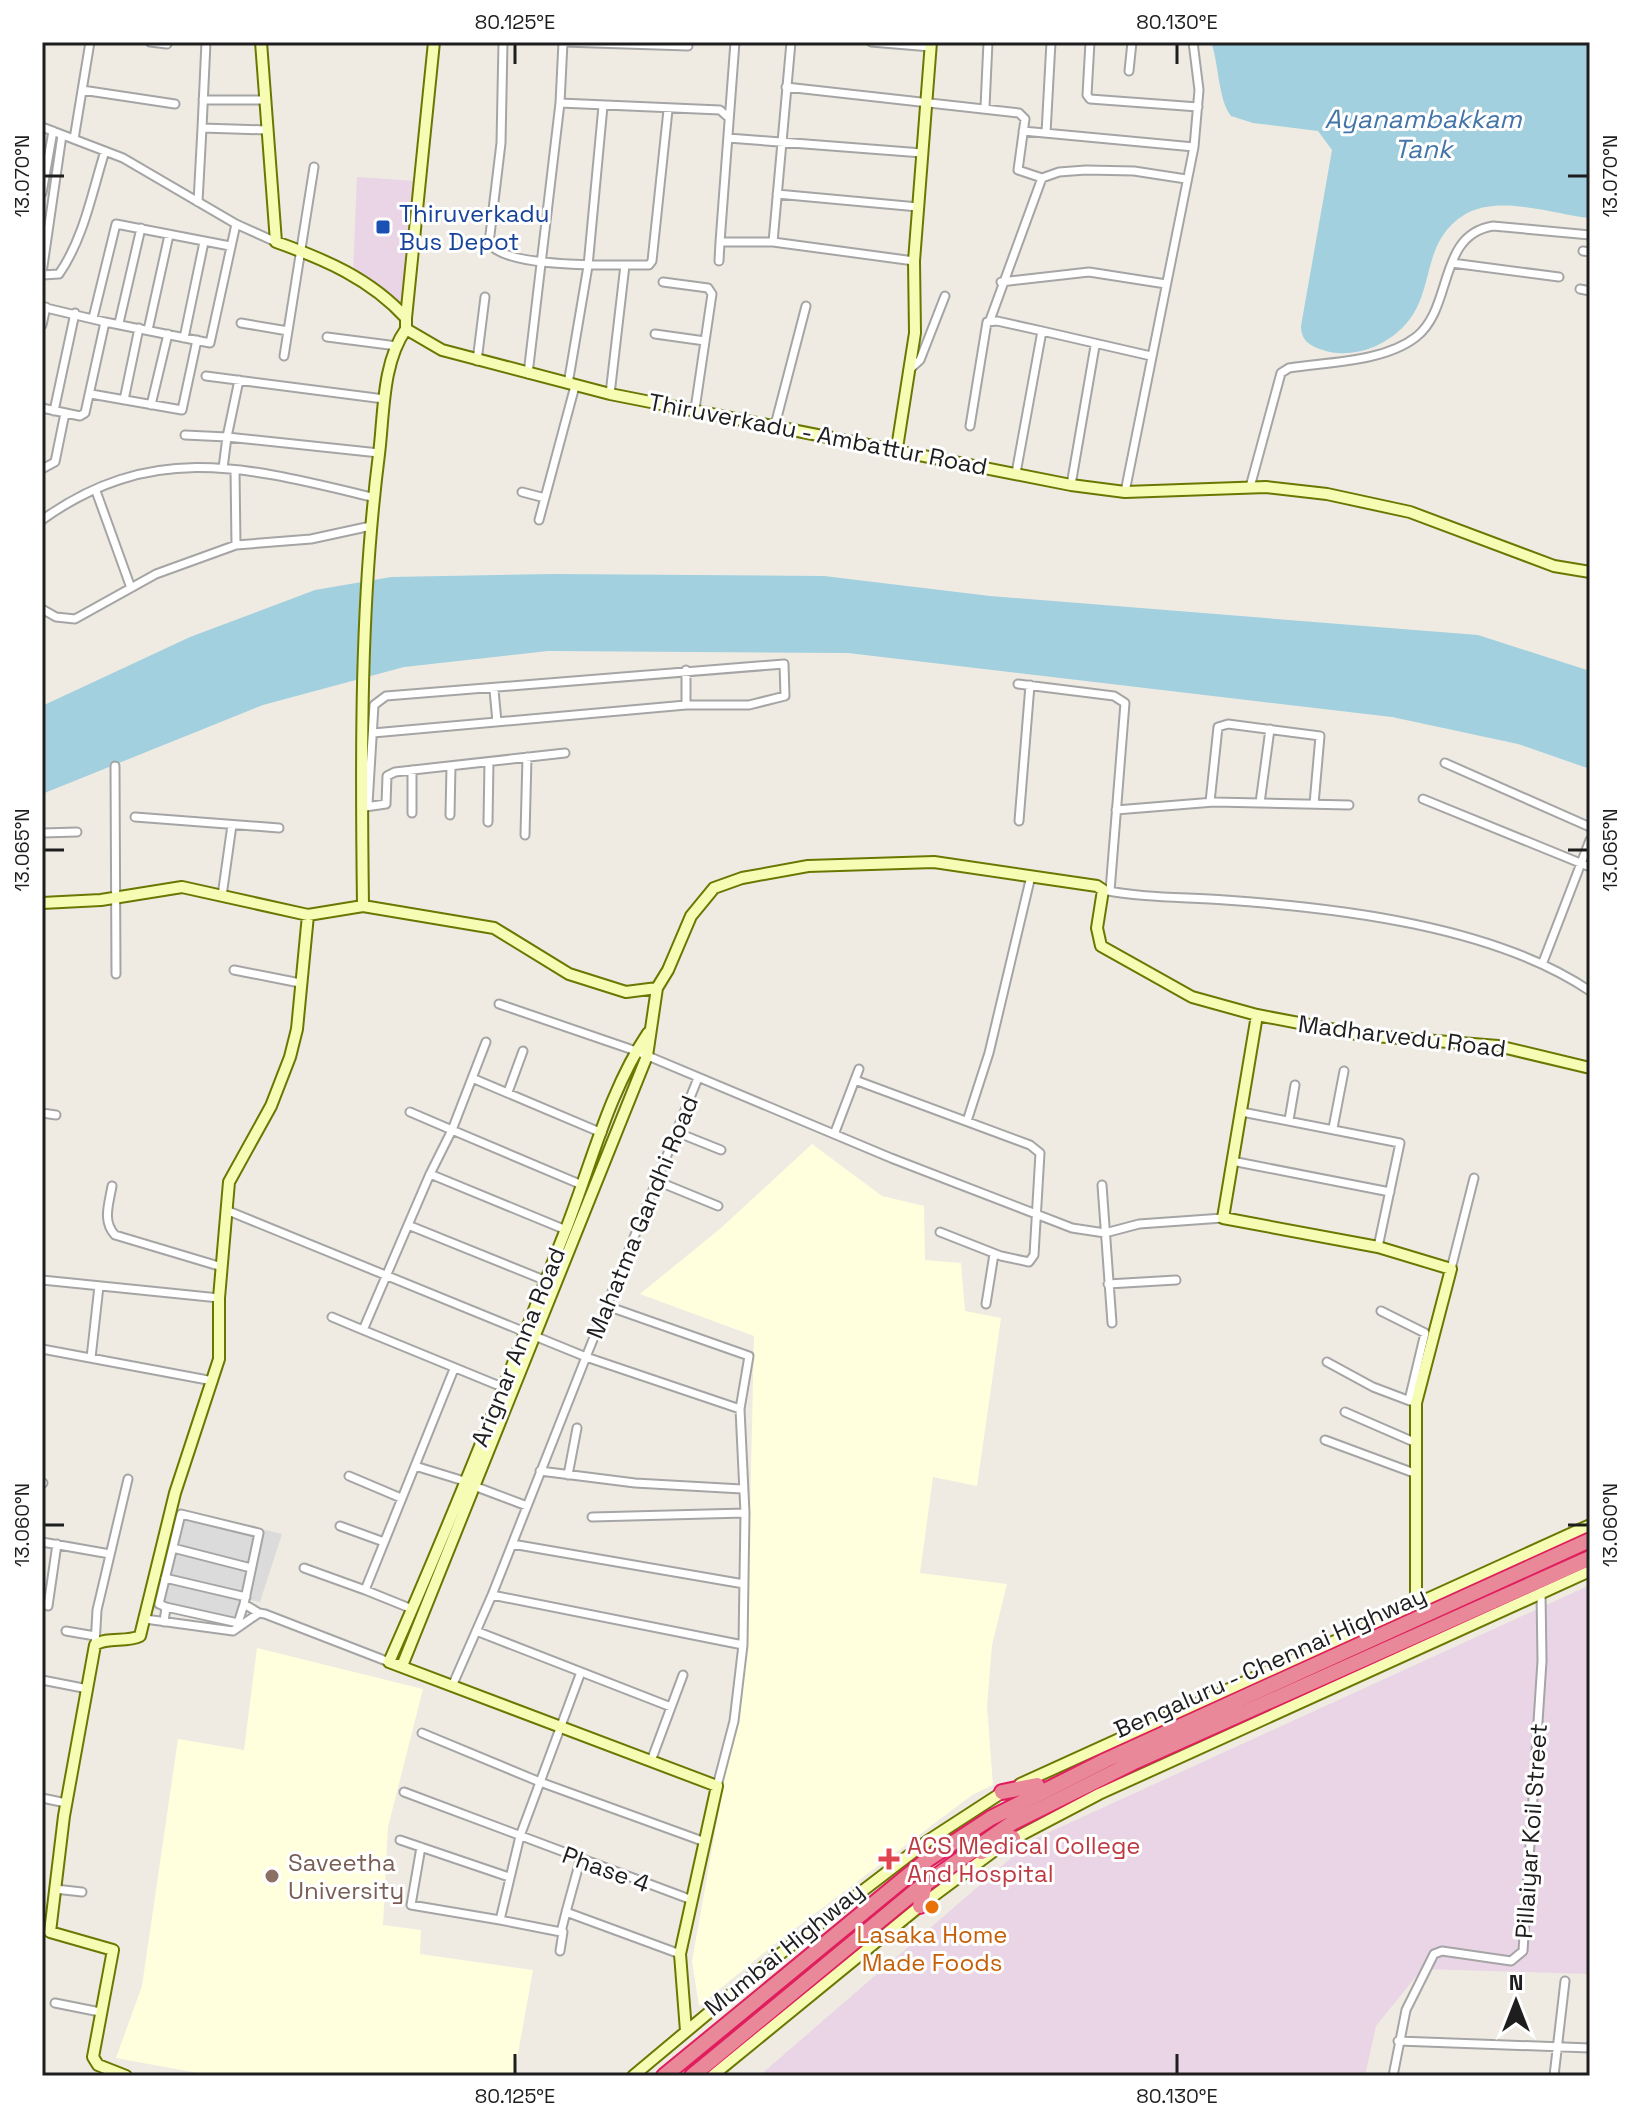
<svg xmlns="http://www.w3.org/2000/svg" width="1632" height="2118" font-family="'Space Grotesk',sans-serif">
  <style>
    .residential { fill: #dcdbdb }
    .industrial { fill: #e9d5e5 }
    .education { fill: #ffd }
    .water { fill: #a2d0df }
    .lines { fill: none; stroke-linecap: round; stroke-linejoin: round }
    .street-casing { stroke: #a5a5a5; stroke-width: 11 }
    .secondary-casing { stroke: #6a7801; stroke-width: 14 }
    .highway-casing { stroke: #e01e5e; stroke-width: 18 }
    .street { stroke: #fff; stroke-width: 7 }
    .secondary { stroke: #f7fcb5; stroke-width: 10 }
    .highway { stroke: #e98899; stroke-width: 14 }
    .ticks { fill: none; stroke: #1e1e1e; stroke-width: 3 }
    .transit-dot { fill: #1a4fb4; stroke: #fff; stroke-width: 3 }
    .health-dot { fill: #e0444e; stroke: #fff; stroke-width: 3 }
    .education-dot { fill: #8d6e63; stroke: #fff; stroke-width: 3 }
    .food-dot { fill: #e8710a; stroke: #fff; stroke-width: 3 }
    .labels { text-anchor: middle; dominant-baseline: central; stroke-width: 6; stroke-linejoin: round; paint-order: stroke }
    .transit-label { font-size: 24px; fill: #164399; stroke: #fff; text-anchor: start }
    .street-label { font-size: 24px; fill: #1e1e1e; stroke: #fff }
    .health-label { font-size: 24px; fill: #be3a42; stroke: #fff; text-anchor: start }
    .education-label { font-size: 24px; fill: #785e54; stroke: #fff; text-anchor: start }
    .food-label { font-size: 24px; fill: #c56008; stroke: #fff }
    .water-label { font-size: 26px; font-style: italic; fill: #4475a9; stroke: #fff }
    .neatline { fill: none; stroke: #1e1e1e; stroke-width: 3 }
    .ticks-label { font-size: 20px; text-anchor: middle; fill: #1e1e1e }
  </style>
  <rect width="100%" height="100%" fill="#efebe3"/>
  <!-- residential -->
  <path class="residential" d="M178,1509L282,1534L260,1602L250,1600L243,1620L235,1627L153,1609Z"/>
  <!-- industrial -->
  <path class="industrial" d="M357,177L416,181L405,309L353,273Z
    M1590,1585V1974L1422,1969L1376,2026L1365,2076H759L1032,1840Z"/>
  <!-- education -->
  <path class="education" d="M812,1144L882,1196L924,1206L925,1260L961,1263L965,1311L1001,1318L977,1486L933,1477L920,1573L1007,1584L992,1645L987,1707L993,1785L972,1795L776,1943L699,2006L692,1961L747,1653L754,1336L640,1294L721,1228Z
    M257,1648L423,1689L388,1827L383,1925L421,1930L420,1954L533,1970L514,2076H214L116,2058L142,1986L178,1739L244,1750Z"/>
  <!-- water -->
  <path class="water" d="M1211,42H1590V218C1553,214 1498,194 1464,215C1410,249 1447,312 1376,346C1360,353 1339,356 1323,350C1309,346 1301,340 1301,326L1332,150L1318,131L1253,123L1231,116C1218,100 1219,63 1211,42Z
    M554,574L824,576L990,596L1478,635L1590,671V769L1518,744L1392,717L848,653L548,651L404,667L263,705L42,794V706L190,637L315,590L391,577Z"/>
  <g class="lines">
    <!-- street casing -->
    <g class="street-casing">
      <path id="street" d="M150,42L167,44
        M206,42L202,128L267,130
        M503,42L501,143L489,243C504,267 598,265 625,265
        M563,42L688,46
        M871,42L931,47
        M1090,42L1087,95L1090,99L1198,107
        M1129,71L1132,42
        M786,87L1019,113L1025,119L1018,170L1042,178L1059,172L1086,170L1134,171L1186,179
        M82,90L175,104
        M203,100H265
        M560,103L563,42
        M985,107L988,42
        M42,127L123,158L236,224L276,242
        M1023,131L1194,147
        M1046,133L1051,42
        M728,138L922,153
        M74,139L90,42
        M42,193L53,131
        M777,194L918,207
        M198,202L202,128
        M720,242L735,42
        M773,242L914,261
        M1583,251L1590,252
        M719,261L720,242H773L791,42
        M1452,263L1559,277
        M42,273L62,135
        M42,275L59,274C84,238 92,192 105,151
        M663,282L708,288L712,294L695,409
        M1001,282L1089,272L1166,284
        M1580,289L1590,291
        M42,307L105,322L85,413L80,416L42,408
        M93,318L116,224L230,246
        M990,320L1042,178
        M105,322L210,343L236,224
        M119,323L141,228
        M241,323L288,331
        M42,325L46,307
        M148,330L169,235
        M655,334L705,341
        M327,337L397,346
        M184,338L204,242
        M284,356L314,167
        M477,361L485,297
        M908,371L920,360L945,296
        M528,374L560,103L720,110L729,118
        M206,376L384,399
        M239,380L227,437L379,453
        M568,384L588,266L603,106
        M91,394L182,410L197,340
        M610,394L625,265H649L652,261L668,110
        M124,400L139,328
        M151,405L168,334
        M54,411L75,313
        M775,425L806,306
        M970,426L987,322L997,321L1042,331
        M185,435L227,437L223,468
        M42,469L55,462L65,413
        M235,470L236,545
        M1016,473L1042,331L1151,356
        M1071,485L1095,346
        M1250,487L1281,373L1289,368C1328,362 1384,362 1416,337C1454,307 1437,235 1493,226L1590,235
        M96,491L131,588
        M522,492L545,498
        M1125,492L1194,147L1199,90L1193,42
        M42,520C153,440 250,468 372,497
        M539,520L575,386
        M42,609L56,617L75,619L156,574L236,545L311,539L371,526
        M1018,684L1114,696L1125,703L1110,891
        M494,690L497,722
        M686,705V670
        M1445,763L1590,827
        M115,766L116,974
        M1423,799L1590,867
        M1210,802L1218,727L1228,724L1320,736L1314,804
        M1260,803L1270,729
        M362,806L368,804L374,705L386,696L784,664L785,696L749,705H686L373,733
        M365,807L386,804L387,776L395,772L565,753
        M1116,810L1214,802L1349,805
        M412,813V770
        M450,815L451,766
        M135,817L279,828
        M1019,821L1030,685
        M488,822L489,762
        M42,833L77,832
        M525,835L527,757
        M1103,890C1143,898 1184,897 1225,900C1339,908 1494,926 1590,991
        M222,896L232,825
        M1543,962L1590,840
        M234,970L300,983
        M499,1004L636,1051L891,1158L1072,1228L1105,1233L1139,1224L1223,1218
        M472,1078L602,1133
        M698,1078L586,1357L740,1409
        M855,1080L1030,1145L1040,1153L1034,1255L1029,1262L1001,1256L940,1232
        M508,1092L523,1051
        M410,1112L452,1130L486,1042
        M1242,1112L1400,1143L1378,1247
        M42,1113L56,1115
        M1289,1120L1295,1085
        M967,1121L989,1053L1031,876
        M1333,1128L1344,1071
        M676,1132L721,1150
        M835,1132L859,1069
        M1232,1161L1390,1192
        M657,1181L718,1206
        M1102,1185L1112,1323
        M112,1186C109,1204 102,1221 115,1235L222,1267
        M226,1210L586,1357L492,1595
        M408,1225L430,1174
        M566,1230L430,1174L452,1130L582,1185
        M1451,1269L1474,1178
        M42,1280L219,1298
        M1108,1284L1176,1280
        M986,1304L994,1254
        M607,1306L749,1356L740,1409L745,1513L743,1645
        M1381,1311L1425,1333L1409,1400
        M332,1317L363,1330
        M42,1349L213,1381
        M91,1358L99,1286
        M1327,1362L1373,1387L1410,1401
        M502,1387L363,1330L408,1225L544,1280
        M1345,1412L1414,1442
        M1325,1440L1414,1473
        M415,1466L464,1481
        M540,1471L635,1483L742,1489
        M568,1475L577,1428
        M349,1476L401,1498
        M42,1483H43
        M474,1486L527,1506
        M592,1517L745,1513
        M340,1526L384,1542
        M42,1542L110,1554
        M512,1544L744,1584
        M173,1548L251,1568
        M304,1568L365,1590L454,1369
        M165,1578L246,1597
        M365,1590L412,1609
        M48,1606L57,1544
        M166,1607L159,1604L181,1514L259,1533L244,1604L259,1613
        M145,1619L233,1631L259,1613L265,1614L389,1662
        M164,1622L166,1607L238,1623L244,1604
        M66,1631L95,1636
        M476,1631L671,1707
        M95,1645L97,1610L128,1479
        M581,1672L520,1836L500,1920L561,1932L566,1912L680,1954
        M42,1680L88,1689
        M453,1684L492,1595L743,1645L734,1721L717,1786
        M422,1733L540,1782L705,1842
        M651,1761L683,1675
        M404,1792L692,1900
        M42,1798L66,1803
        M400,1840L509,1877
        M421,1847L411,1905L500,1920
        M55,1889L82,1892
        M566,1912L580,1861
        M560,1951L563,1932
        M55,2003L100,2012
        M1398,2041L1590,2048
        M1393,2076L1406,2010L1434,1954L1442,1951L1511,1961L1523,1951L1542,1661L1541,1592
        M1554,2076L1565,1981"/>
    </g>
    <!-- secondary casing -->
    <g class="secondary-casing">
      <path id="secondary" d="M261,42L276,242C324,259 371,279 406,318V329L442,350L610,394L1071,485L1125,492L1266,487L1327,494L1410,512L1554,566L1590,572
        M406,318L434,42
        M897,448L915,333L914,261L931,42
        M42,903L101,900L182,887L308,915L363,906L494,928L569,974L626,992L657,988L668,970L691,916L714,888L742,878L808,866L934,862L1097,886L1103,890L1097,928L1101,946L1192,997L1257,1015L1362,1035L1498,1046L1590,1068
        M363,906C361,756 360,603 379,454C384,414 382,363 406,329
        M1257,1015L1223,1218L1378,1247L1451,1269L1416,1403V1605
        M648,1033C609,1091 591,1165 566,1229C509,1374 452,1520 389,1662L717,1786L680,1954L686,2031
        M402,1666L647,1056L657,988
        M1020,1784L1590,1525
        M126,2076L98,2065L93,2057L113,1950L50,1932L64,1816L95,1645C107,1636 126,1643 140,1636L175,1493L219,1359V1298L229,1182L271,1106L290,1057L297,1029L308,915
        M633,2076L767,1964L929,1840L1006,1790
        M712,2076L920,1906L1002,1845L1099,1794L1590,1571"/>
    </g>
    <!-- highway casing -->
    <g class="highway-casing">
      <path id="highway" d="M1002,1792L1037,1785
        M981,1852L1013,1838
        M920,1906L925,1884
        M664,2076L927,1860L991,1818L1106,1760L1590,1540
        M692,2076L918,1889L1012,1823L1136,1761L1590,1558"/>
    </g>
    <!-- street -->
    <use href="#street" class="street"/>
    <!-- secondary -->
    <use href="#secondary" class="secondary"/>
    <!-- highway -->
    <use href="#highway" class="highway"/>
  </g>
  <!-- ticks -->
  <path class="ticks" d="M515,44V64M1177,44V64M44,176H64M1568,176H1588M44,850H64M1568,850H1588M44,1525H64M1568,1525H1588M515,2054V2074M1177,2054V2074"/>
  <!-- markers -->
  <rect class="transit-dot" x="375" y="219" width="16" height="16" rx="4"/>
  <path class="health-dot" d="M885 1847h8v8h8v8h-8v8h-8v-8h-8v-8h8z"/>
  <circle class="education-dot" cx="272" cy="1876" r="8"/>
  <circle class="food-dot" cx="932" cy="1907" r="8"/>
  <g class="labels">
    <!-- transit labels -->
    <g class="transit-label">
      <text x="399" y="213">Thiruverkadu<tspan x="399" dy="28">Bus Depot</tspan></text>
    </g>
    <!-- street labels -->
    <g class="street-label">
      <text transform="translate(818 434) rotate(11)">Thiruverkadu - Ambattur Road</text>
      <text transform="translate(1402 1036) rotate(7)">Madharvedu Road</text>
      <text transform="translate(642 1217) rotate(-68)">Mahatma Gandhi Road</text>
      <text transform="translate(518 1347) rotate(-68)">Arignar Anna Road</text>
      <text transform="translate(1270 1662) rotate(-24)">Bengaluru - Chennai Highway</text>
      <text transform="translate(1531 1831) rotate(-86)">Pillaiyar Koil Street</text>
      <text transform="translate(606 1869) rotate(20)">Phase 4</text>
      <text transform="translate(784 1949) rotate(-39)">Mumbai Highway</text>
    </g>
    <!-- health labels -->
    <g class="health-label">
      <text x="907" y="1845">ACS Medical College<tspan x="907" dy="28">And Hospital</tspan></text>
    </g>
    <!-- education labels -->
    <g class="education-label">
      <text x="288" y="1862">Saveetha<tspan x="288" dy="28">University</tspan></text>
    </g>
    <!-- food labels -->
    <g class="food-label">
      <text x="932" y="1934">Lasaka Home<tspan x="932" dy="28">Made Foods</tspan></text>
    </g>
    <!-- water labels -->
    <g class="water-label">
      <text x="1423" y="119">Ayanambakkam<tspan x="1423" dy="30">Tank</tspan></text>
    </g>
  </g>
  <!-- border -->
  <rect width="1632" height="2118" fill="none" stroke="#ffffff" stroke-width="88"/>
  <!-- north arrow -->
  <g transform="translate(1516 2002)" stroke="#ffffff" stroke-width="6" paint-order="stroke">
  <path d="M0-6L14 30L0 20L-14 30Z" fill="#1e1e1e"/>
  <text y="-12" font-size="22" font-weight="bold" text-anchor="middle" fill="#1e1e1e">N</text>
  </g>
  <rect x="44" y="44" width="1544" height="2030" class="neatline"/>
  <g class="ticks-label">
    <text x="515" y="29">80.125°E</text>
    <text x="1177" y="29">80.130°E</text>
    <text transform="translate(22 176) rotate(-90)" y="7">13.070°N</text>
    <text transform="translate(1610 176) rotate(-90)" y="7">13.070°N</text>
    <text transform="translate(22 850) rotate(-90)" y="7">13.065°N</text>
    <text transform="translate(1610 850) rotate(-90)" y="7">13.065°N</text>
    <text transform="translate(22 1525) rotate(-90)" y="7">13.060°N</text>
    <text transform="translate(1610 1525) rotate(-90)" y="7">13.060°N</text>
    <text x="515" y="2103">80.125°E</text>
    <text x="1177" y="2103">80.130°E</text>
  </g>
</svg>
